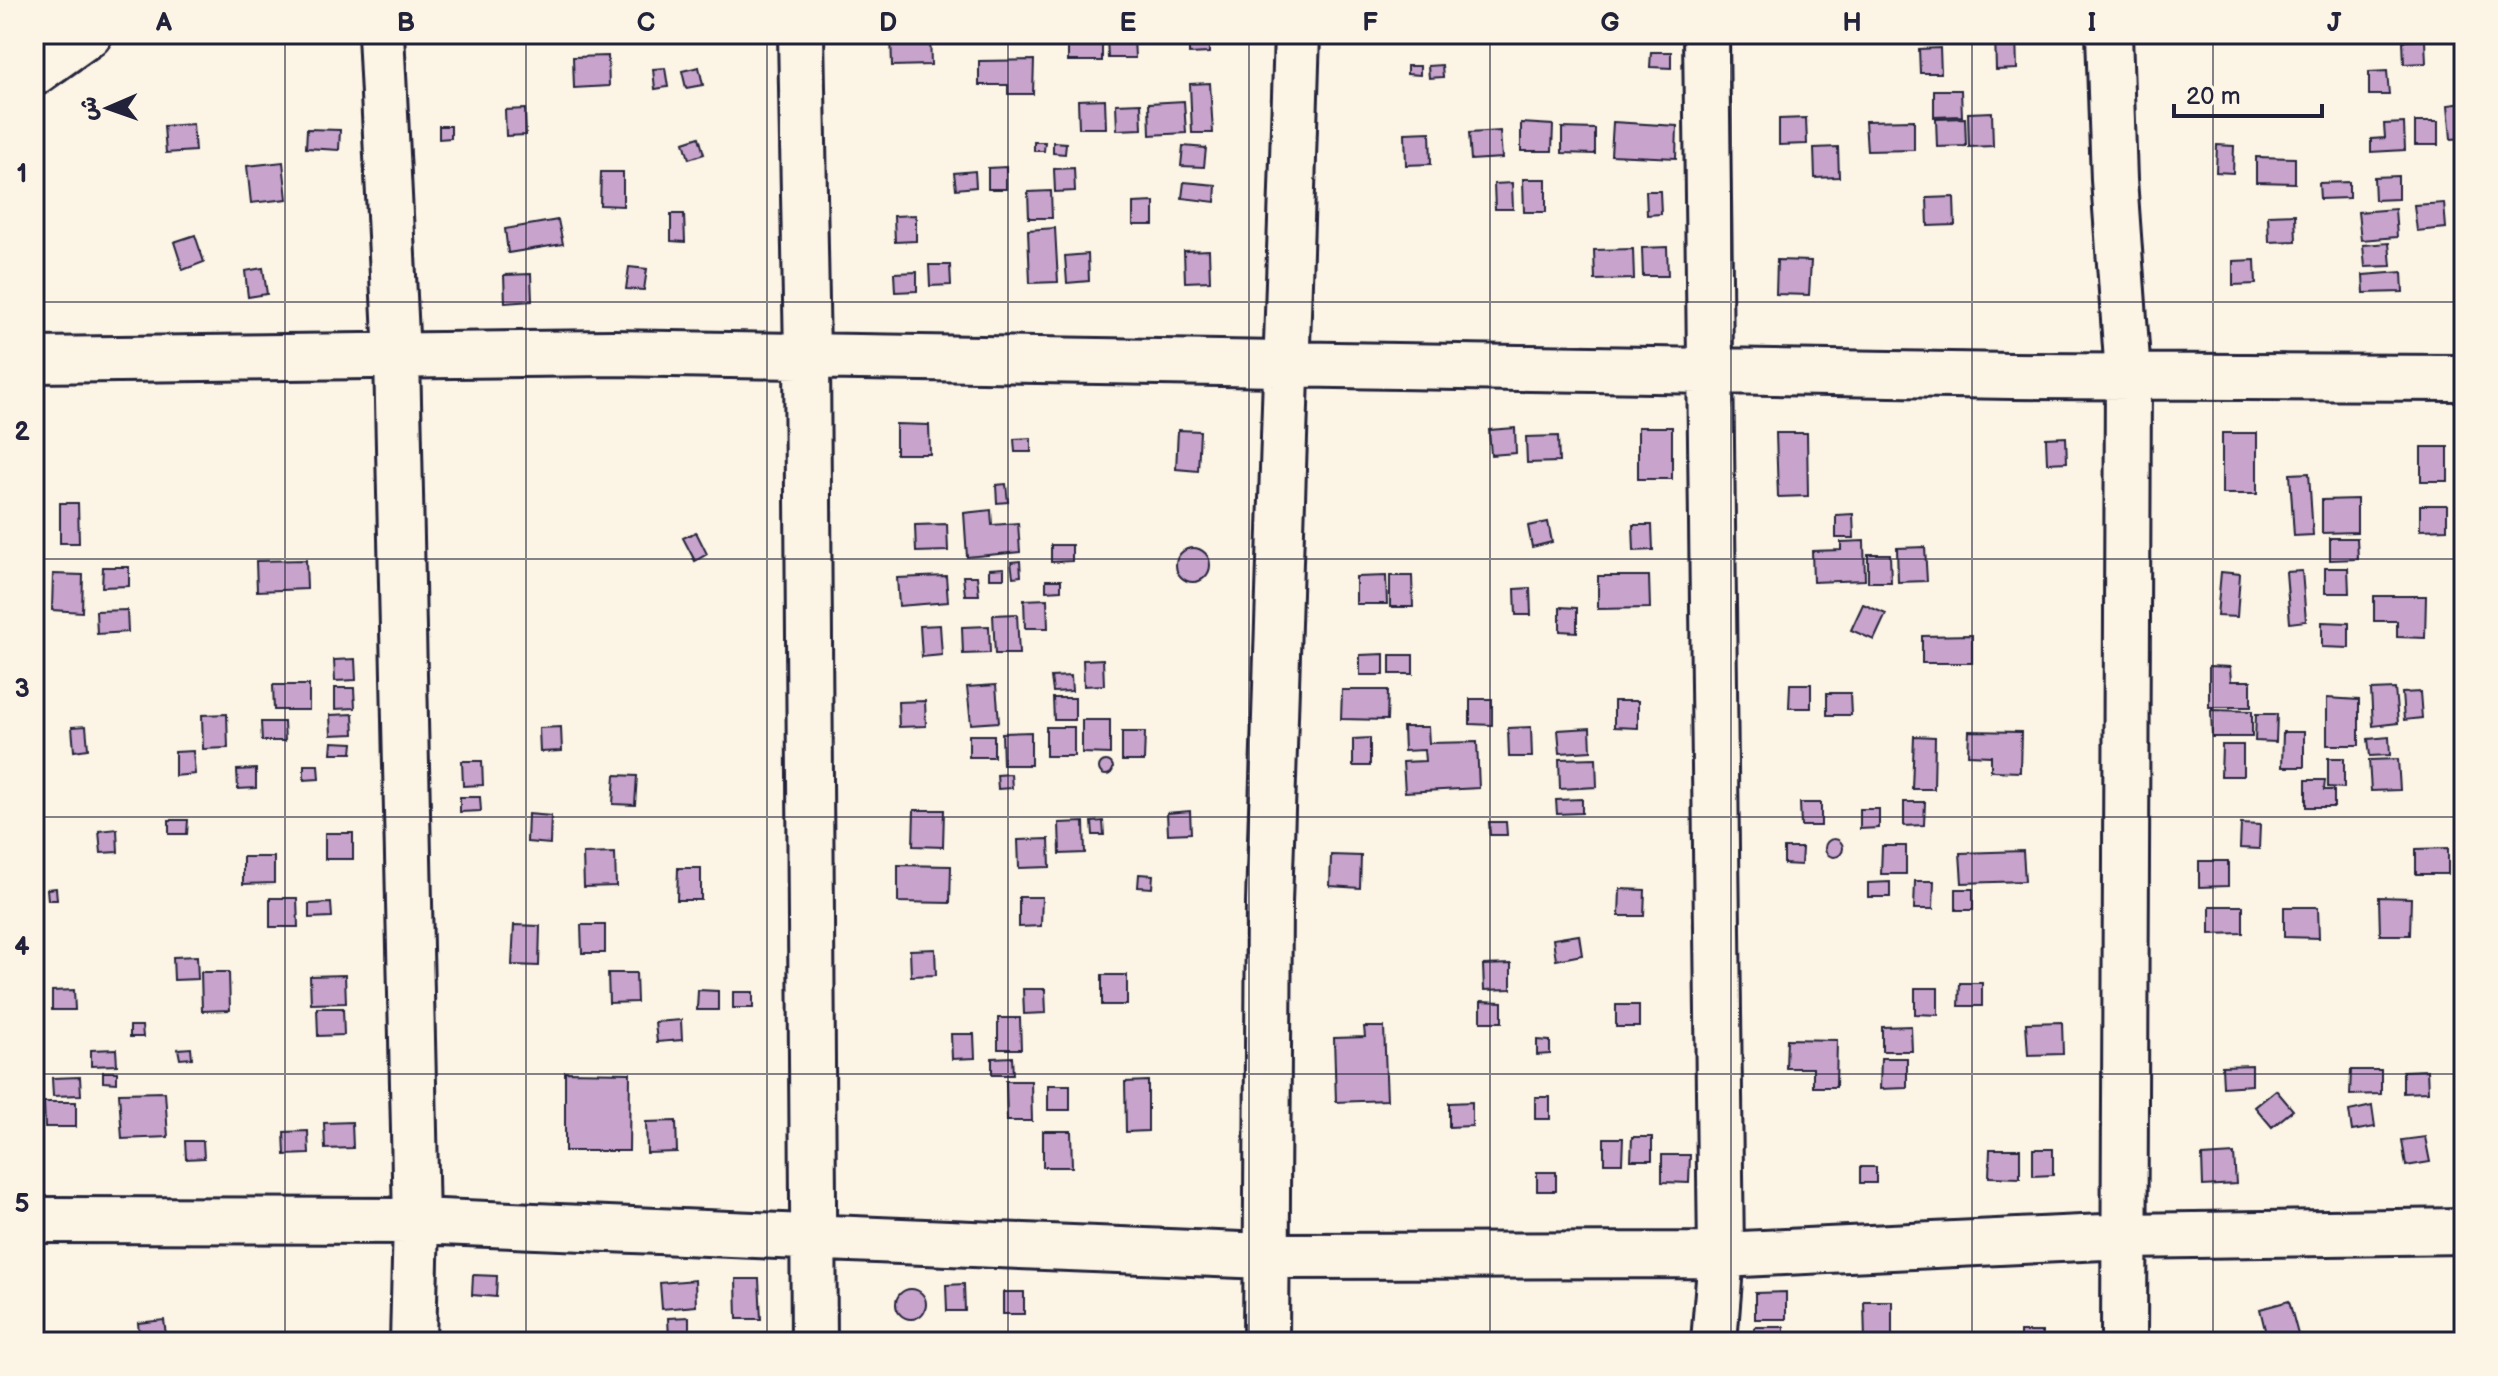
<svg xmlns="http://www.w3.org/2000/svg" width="2498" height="1376" font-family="'Balsamiq Sans','Playpen Sans Arabic',sans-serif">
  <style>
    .building { fill: #c8a3cb; stroke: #22223b; stroke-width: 2 }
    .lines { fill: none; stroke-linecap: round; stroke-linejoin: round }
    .minor-casing { stroke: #22223b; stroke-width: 50 }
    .minor { stroke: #fcf5e5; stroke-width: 44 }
    .grid { fill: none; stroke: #22223b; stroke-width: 2; stroke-opacity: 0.55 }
    .neatline { fill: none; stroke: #22223b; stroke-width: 3 }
    .grid-label { font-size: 26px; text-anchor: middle; font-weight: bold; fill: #22223b }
  </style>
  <rect width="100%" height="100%" fill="#fcf5e5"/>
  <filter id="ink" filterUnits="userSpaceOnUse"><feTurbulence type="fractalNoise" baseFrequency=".0125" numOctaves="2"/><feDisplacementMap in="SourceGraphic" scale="16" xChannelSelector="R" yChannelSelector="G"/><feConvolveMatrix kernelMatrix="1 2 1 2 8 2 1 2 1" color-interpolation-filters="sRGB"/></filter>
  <g filter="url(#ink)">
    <!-- building -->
    <path class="building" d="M891,34H930L931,65L892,66Z
      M1995,34H2016L2017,69L1996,70Z
      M1068,37H1102V61H1068Z
      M1107,38H1134L1135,58H1108Z
      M1209,38V53L1189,54V39Z
      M2425,40L2426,63L2404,64L2403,41Z
      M1940,48L1941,73H1920L1919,49Z
      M1651,52H1671V68L1650,67Z
      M608,56L609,86L574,88L573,57Z
      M1034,60L1033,94H1008V85H979V61Z
      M1442,65L1443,77L1429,78L1428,66Z
      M1407,66H1420V75L1407,74Z
      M699,67L703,85L686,88L682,71Z
      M665,68L668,87L655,89L653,69Z
      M2387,71L2389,95H2369V72Z
      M1210,83L1213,133H1192L1190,84Z
      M1934,90H1961L1962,116L1934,117Z
      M1105,99L1106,128H1079L1078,100Z
      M1184,101L1186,133L1150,135L1149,103Z
      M1141,103L1142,129L1117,130L1116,104Z
      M2464,103V138L2451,139L2448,105Z
      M525,109L526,135L506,136L505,110Z
      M1992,112L1993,146L1969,147L1968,113Z
      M1806,118L1807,144L1779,145V119Z
      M1965,118L1966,146L1937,147L1936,119Z
      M1914,120V150L1867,151L1865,121Z
      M1613,122L1677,126L1676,158L1611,155Z
      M2415,122H2438V145H2415Z
      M1521,123L1553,125L1552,151H1521Z
      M2404,123L2405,150L2371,152V139L2385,138L2384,124Z
      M193,124L195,151L166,153L164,126Z
      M439,126H451V138L439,139Z
      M1562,128L1595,129V154L1562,153Z
      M307,129L340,130L339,150L306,148Z
      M1500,131L1502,158L1471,160L1469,133Z
      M1430,132L1431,164L1406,165L1405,133Z
      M699,137L704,154L689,159L684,142Z
      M1034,142H1045L1044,151H1034Z
      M1053,142L1066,143L1065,154L1053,153Z
      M2217,145L2234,146L2233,173L2216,172Z
      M1183,146L1206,148L1204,167L1181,166Z
      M1838,147L1839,177L1815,178L1814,148Z
      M2256,157L2295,158V183L2256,182Z
      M283,162L287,199L251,203L247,166Z
      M1006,167V189H988V168Z
      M1074,168L1075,191L1055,192L1054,169Z
      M975,171L976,187L956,189L954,173Z
      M601,172H623V206L600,205Z
      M2398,176V199L2375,200L2374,177Z
      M1523,179H1546V212H1524Z
      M1184,182L1216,185L1215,202L1182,198Z
      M2349,182V198L2320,199L2319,183Z
      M1512,183L1513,209H1495L1494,184Z
      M1051,191L1052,218H1029L1028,192Z
      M1646,191H1660L1661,214L1647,215Z
      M1954,197L1955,225L1928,226L1927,198Z
      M1154,202V225H1133V203Z
      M2444,203L2446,228L2417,231L2414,205Z
      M2395,209L2397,237L2361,240L2358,212Z
      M671,214H684L685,242L671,241Z
      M2295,214L2296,241L2269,242L2268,215Z
      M916,215V241L895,242L894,216Z
      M558,220L563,244L508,253L505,229Z
      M1055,228L1058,282L1030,283L1028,230Z
      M195,235L204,262L183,270L174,242Z
      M2389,243L2391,266L2365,267L2363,245Z
      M1667,247L1668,276H1643L1642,248Z
      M1633,249L1634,279L1595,280L1594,250Z
      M1209,250L1210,281L1185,282L1184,251Z
      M1088,254L1089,281L1067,283L1065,256Z
      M1777,260L1811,261L1809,295L1776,294Z
      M2255,260L2256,284L2233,285V261Z
      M929,265H950L951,285L930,286Z
      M629,267L647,269L644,290L626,289Z
      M263,268L267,294L248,297L245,271Z
      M917,272V291L895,292L894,273Z
      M2402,272L2403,292L2364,293L2363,275Z
      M531,274L532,301L505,303L504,275Z
      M896,424L929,425L930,454H896Z
      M1638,427H1672V479H1638Z
      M1515,428L1516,453L1491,455L1489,430Z
      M1178,430L1200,431L1198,471L1176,469Z
      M1776,433H1807L1808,496L1778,497Z
      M2222,433H2257V494H2222Z
      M1558,436L1559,462L1527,463L1526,437Z
      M2066,437L2067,462L2047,463L2046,438Z
      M1031,438V452H1015L1014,439Z
      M2421,447H2448V481H2421Z
      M2309,473L2313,535L2294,536L2290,474Z
      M1006,484L1008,502L997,503L996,485Z
      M2357,499V532L2322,533V500Z
      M60,503H78L79,543H60Z
      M2420,505H2447V529L2420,530Z
      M991,510L992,525L1018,523L1020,552L967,557L964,513Z
      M1853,514L1854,538H1836V515Z
      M1548,522L1552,542L1532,547L1528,526Z
      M947,524L948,551L916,552L915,525Z
      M1633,525H1652L1653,550L1634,551Z
      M696,532L707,554L695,561L683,538Z
      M2330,538H2357L2358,559L2330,560Z
      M1864,541L1865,580L1813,582L1812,551L1841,550V542Z
      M1051,545H1072V561L1051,562Z
      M1925,547L1927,581L1898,582L1897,548Z
      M1176 565a17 17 0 1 1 34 0a17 17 0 1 1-34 0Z
      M1868,554H1890L1891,582H1868Z
      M306,560L307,589L257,591L256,561Z
      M1020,561L1021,576L1013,577L1011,562Z
      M103,567H129V586L102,587Z
      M1004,568V578H989V569Z
      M2325,568H2348L2349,593H2325Z
      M2302,571L2306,621L2290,623L2286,572Z
      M2221,572L2240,574L2237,617L2217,616Z
      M53,574L83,575L82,612L52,610Z
      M946,576L948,602L899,606L897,578Z
      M963,576H977L979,595H965Z
      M1386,576L1387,604H1356V577Z
      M1390,576H1412L1413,607H1390Z
      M1598,576H1649L1650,608L1598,609Z
      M1046,580H1061V590L1046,591Z
      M1530,588L1531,615H1516L1515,589Z
      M2374,596H2426L2425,638L2397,637V621H2374Z
      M1047,599L1048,628H1025L1024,600Z
      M1863,604L1886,614L1874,640L1851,630Z
      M1560,607L1577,608V632L1560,631Z
      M127,610L128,632L97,634L96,611Z
      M1017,614L1019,654H995L993,615Z
      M2322,622L2349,623V648L2322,647Z
      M940,625L942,655L922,657L920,626Z
      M989,626L990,653L963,654L962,627Z
      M1972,635V663H1922V636Z
      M1384,654V675H1360V655Z
      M1390,655H1413V674H1390Z
      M355,659L356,680L335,681L334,660Z
      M1103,659L1104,685L1084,686L1083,660Z
      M2209,666L2230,667L2231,681H2251V707H2209Z
      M1071,676L1072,691L1053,692L1051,677Z
      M1790,684H1811V708H1789Z
      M273,685H309V710H274Z
      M996,685L999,722L971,724L967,687Z
      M335,688H354L355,708L335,709Z
      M2395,689L2398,723L2373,726L2371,690Z
      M1342,690H1388L1387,720L1341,719Z
      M2420,692L2422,718L2404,720L2402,693Z
      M1827,693H1850L1851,715H1827Z
      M1053,698H1075V720H1054Z
      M2327,698L2359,700V745H2327Z
      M1470,699H1492V725L1470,724Z
      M925,701L926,726L899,727L898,702Z
      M1614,701H1638V728L1614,727Z
      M2211,710L2252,711V737H2212Z
      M227,714L228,748L203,749L202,715Z
      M353,714L354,734L331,735L330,715Z
      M2256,714H2277L2276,742L2255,741Z
      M1082,720H1110V754L1082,753Z
      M261,722H284L285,741H262Z
      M86,726L88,749L74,751L72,727Z
      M561,727L562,751L540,752L539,728Z
      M1046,727H1074V756H1046Z
      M1403,727H1428L1429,743L1477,742L1479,788L1405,792L1403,762L1425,761L1424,750L1404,751Z
      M1531,727L1532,757H1509L1508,728Z
      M1590,728L1591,751L1560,753L1558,730Z
      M1969,731L2021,732L2020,772L1991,771V756L1968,755Z
      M1031,732V765H1003L1002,733Z
      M1122,732H1145L1144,761H1122Z
      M2283,732H2304V767H2282Z
      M969,735H994V757H969Z
      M1914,736L1935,737L1934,789H1912Z
      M2389,737L2390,755L2370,756L2368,739Z
      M1370,738V766H1353V739Z
      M332,742L353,743L352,753H331Z
      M2222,745H2243V776H2221Z
      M193,751L195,774L175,776V752Z
      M1596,758L1597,787L1560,789L1559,759Z
      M2328,758H2344V788L2328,787Z
      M2398,759L2400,790L2371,791L2369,760Z
      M1099 768a7 7 0 1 1 14 0a7 7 0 1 1-14 0Z
      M462,761H482L483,785L463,786Z
      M304,765H318L319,779L304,780Z
      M256,769V788L238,789L237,770Z
      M1011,774L1012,788L998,789L997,775Z
      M615,775L637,776L635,805L613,804Z
      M2306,780H2325L2324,790H2334V807H2306Z
      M460,797H480L481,811L460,812Z
      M1582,799V813L1557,814L1556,800Z
      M1904,802H1925L1924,825L1904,826Z
      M1800,803H1821V826H1801Z
      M1860,809H1879V828L1860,829Z
      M914,810H944L943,847L913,846Z
      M1190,811L1191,833L1168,834L1167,813Z
      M528,814L551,816L550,844L527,842Z
      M169,820H188L187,834H169Z
      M1103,821L1104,835H1093L1092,822Z
      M1084,822L1085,853L1060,854L1059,823Z
      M1489,822H1506L1507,835H1490Z
      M2241,824L2260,825L2259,849L2240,848Z
      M117,829L118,852L101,853L99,831Z
      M325,833H353V859H325Z
      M1049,839L1050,867L1019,868L1018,840Z
      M1825 848a9 9 0 1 1 18 0a9 9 0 1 1-18 0Z
      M1882,846H1906V874H1881Z
      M1784,848H1802L1801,865L1784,864Z
      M2448,848V874H2416V849Z
      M2023,851L2025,881L1962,883L1960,853Z
      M615,853L616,886L584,887L583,854Z
      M1331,855L1361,856L1360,888L1330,886Z
      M243,857H274V883L243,884Z
      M2199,861H2228V886L2199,887Z
      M898,865L951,866L950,903L898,902Z
      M678,868H701V900H677Z
      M1139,874L1153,875L1152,888L1138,887Z
      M1915,881H1934L1933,909H1914Z
      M1890,882V897H1868V883Z
      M56,888L57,900H48L47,889Z
      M1620,889L1645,890L1644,916H1619Z
      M1956,889H1973V910H1956Z
      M1019,897H1042L1041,926L1019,927Z
      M2379,897L2411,898L2410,935H2380Z
      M270,898H297L298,927H270Z
      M331,903L332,917L309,918V904Z
      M2210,906H2243V933L2210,934Z
      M2284,907H2318L2319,938L2284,937Z
      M514,925L540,926L539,966L512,965Z
      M581,925H605V953H582Z
      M1579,935L1582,955L1556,960L1553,939Z
      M935,949L936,975L911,976L910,950Z
      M197,956L198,979L174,980L173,957Z
      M1511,964V989L1484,990L1483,965Z
      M201,972H229L230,1010L202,1011Z
      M608,973H636L637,1002L609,1003Z
      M345,975L346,1003L311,1004L310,976Z
      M1102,975H1127V1005H1102Z
      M1960,983H1982V1006H1959Z
      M1915,988H1938V1015L1915,1014Z
      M1023,989H1045L1046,1013L1024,1014Z
      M74,990L75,1010H52V991Z
      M698,990L718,991V1010H697Z
      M733,992H753V1008H733Z
      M1481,1001L1502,1002V1022H1481Z
      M1616,1005H1639V1027H1616Z
      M317,1008H343L344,1035L318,1036Z
      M998,1018H1020L1021,1049H998Z
      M681,1020L682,1040L657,1042L655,1022Z
      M2062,1022L2063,1054L2028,1055L2026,1023Z
      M130,1026H142L143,1037H130Z
      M1911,1026L1912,1051H1882V1027Z
      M1364,1027H1384L1387,1100L1336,1102L1334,1038L1365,1037Z
      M951,1034H974L975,1058L952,1059Z
      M1787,1039L1837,1040L1836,1087H1813V1068H1786Z
      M1537,1040L1550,1041V1054L1537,1055Z
      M191,1048L192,1058L180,1059L178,1049Z
      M116,1049L117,1065L91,1066V1050Z
      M1012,1057L1013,1075H992V1058Z
      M1881,1058H1907V1088L1880,1089Z
      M2252,1065V1085L2223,1087L2222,1066Z
      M2351,1070H2381V1094L2350,1095Z
      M2427,1070L2428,1092L2403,1093V1071Z
      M103,1072H117V1083L103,1082Z
      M565,1072L630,1073L629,1151H565Z
      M80,1077L81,1095L53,1096L52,1078Z
      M1006,1081H1031L1032,1121H1007Z
      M1148,1081V1131L1126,1132L1125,1082Z
      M1048,1085H1070V1110H1048Z
      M2276,1090L2293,1110L2272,1127L2255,1107Z
      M165,1092L168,1137L122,1139L119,1093Z
      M1535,1097H1550V1119H1535Z
      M44,1102H76V1127H45Z
      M1472,1102V1126L1449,1127V1103Z
      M2372,1106L2375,1127L2352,1131L2349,1111Z
      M676,1121L677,1152L647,1153L646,1122Z
      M352,1122L353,1148L325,1149L324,1123Z
      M308,1131L309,1154L285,1155L284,1132Z
      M1043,1131H1071L1072,1167H1043Z
      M1632,1137H1652V1160H1631Z
      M2425,1137L2430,1162L2406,1166L2402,1140Z
      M1604,1138H1623L1622,1163H1604Z
      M185,1141H203L204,1158L186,1159Z
      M1990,1149H2020V1178L1989,1177Z
      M2033,1149H2053V1175L2033,1176Z
      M2234,1154L2236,1184L2203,1186L2202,1156Z
      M1662,1155H1690L1689,1183L1662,1182Z
      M1860,1167H1876V1183H1860Z
      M1537,1172H1556V1191H1537Z
      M473,1275L497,1276L496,1297L472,1295Z
      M736,1279H759L761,1319H737Z
      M695,1280L696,1306L662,1309L660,1283Z
      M964,1284L965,1311H947L946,1285Z
      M896 1304a15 15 0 1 1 30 0a15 15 0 1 1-30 0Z
      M1003,1292H1024V1314H1003Z
      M1786,1292V1319H1755V1293Z
      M1864,1301H1892V1342H1865Z
      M2289,1301L2300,1342H2268L2260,1309Z
      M689,1317V1338L669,1339L668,1318Z
      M164,1320L167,1342H140L138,1323Z
      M1755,1327H1784V1342H1755Z
      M2020,1332H2042V1342H2020Z"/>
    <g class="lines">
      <!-- minor casing -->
      <g class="minor-casing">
        <path id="minor" d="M381,34L397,356L416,1221L413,1342
          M801,34L807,355L814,1342
          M1706,34L1721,1255L1714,1342
          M2109,34L2114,180L2128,375L2124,1342
          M34,73L89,34
          M34,360L612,353L2012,376L2464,378
          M34,1220L416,1221L1265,1256L1721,1255L2125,1236L2464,1231
          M1266,1342L1269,903L1297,34"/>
      </g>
      <!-- minor -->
      <use href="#minor" class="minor"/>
    </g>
  </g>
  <!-- grid -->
  <path class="grid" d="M285,34V1342M526,34V1342M767,34V1342M1008,34V1342M1249,34V1342M1490,34V1342M1731,34V1342M1972,34V1342M2213,34V1342M34,302H2464M34,559H2464M34,817H2464M34,1074H2464"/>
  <!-- margin -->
  <rect width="2498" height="1376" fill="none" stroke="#fcf5e5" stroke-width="88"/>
  <!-- north arrow -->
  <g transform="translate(108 108) rotate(268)" stroke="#fcf5e5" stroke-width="6" paint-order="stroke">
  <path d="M0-6L14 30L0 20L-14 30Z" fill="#22223b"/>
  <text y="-12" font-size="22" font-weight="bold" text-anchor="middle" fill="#22223b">ش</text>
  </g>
  <!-- scale -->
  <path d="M2174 104v12h148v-12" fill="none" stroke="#22223b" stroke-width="4"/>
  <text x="2186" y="104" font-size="24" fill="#22223b" stroke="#fcf5e5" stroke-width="6" paint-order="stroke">20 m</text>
  <rect x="44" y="44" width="2410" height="1288" class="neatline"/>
  <g class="grid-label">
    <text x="164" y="31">A</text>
    <text x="406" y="31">B</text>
    <text x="646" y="31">C</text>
    <text x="888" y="31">D</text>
    <text x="1128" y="31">E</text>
    <text x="1370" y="31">F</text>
    <text x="1610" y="31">G</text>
    <text x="1852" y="31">H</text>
    <text x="2092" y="31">I</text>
    <text x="2334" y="31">J</text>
    <text x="22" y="182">1</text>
    <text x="22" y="440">2</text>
    <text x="22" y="697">3</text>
    <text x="22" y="955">4</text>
    <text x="22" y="1212">5</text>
  </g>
</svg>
